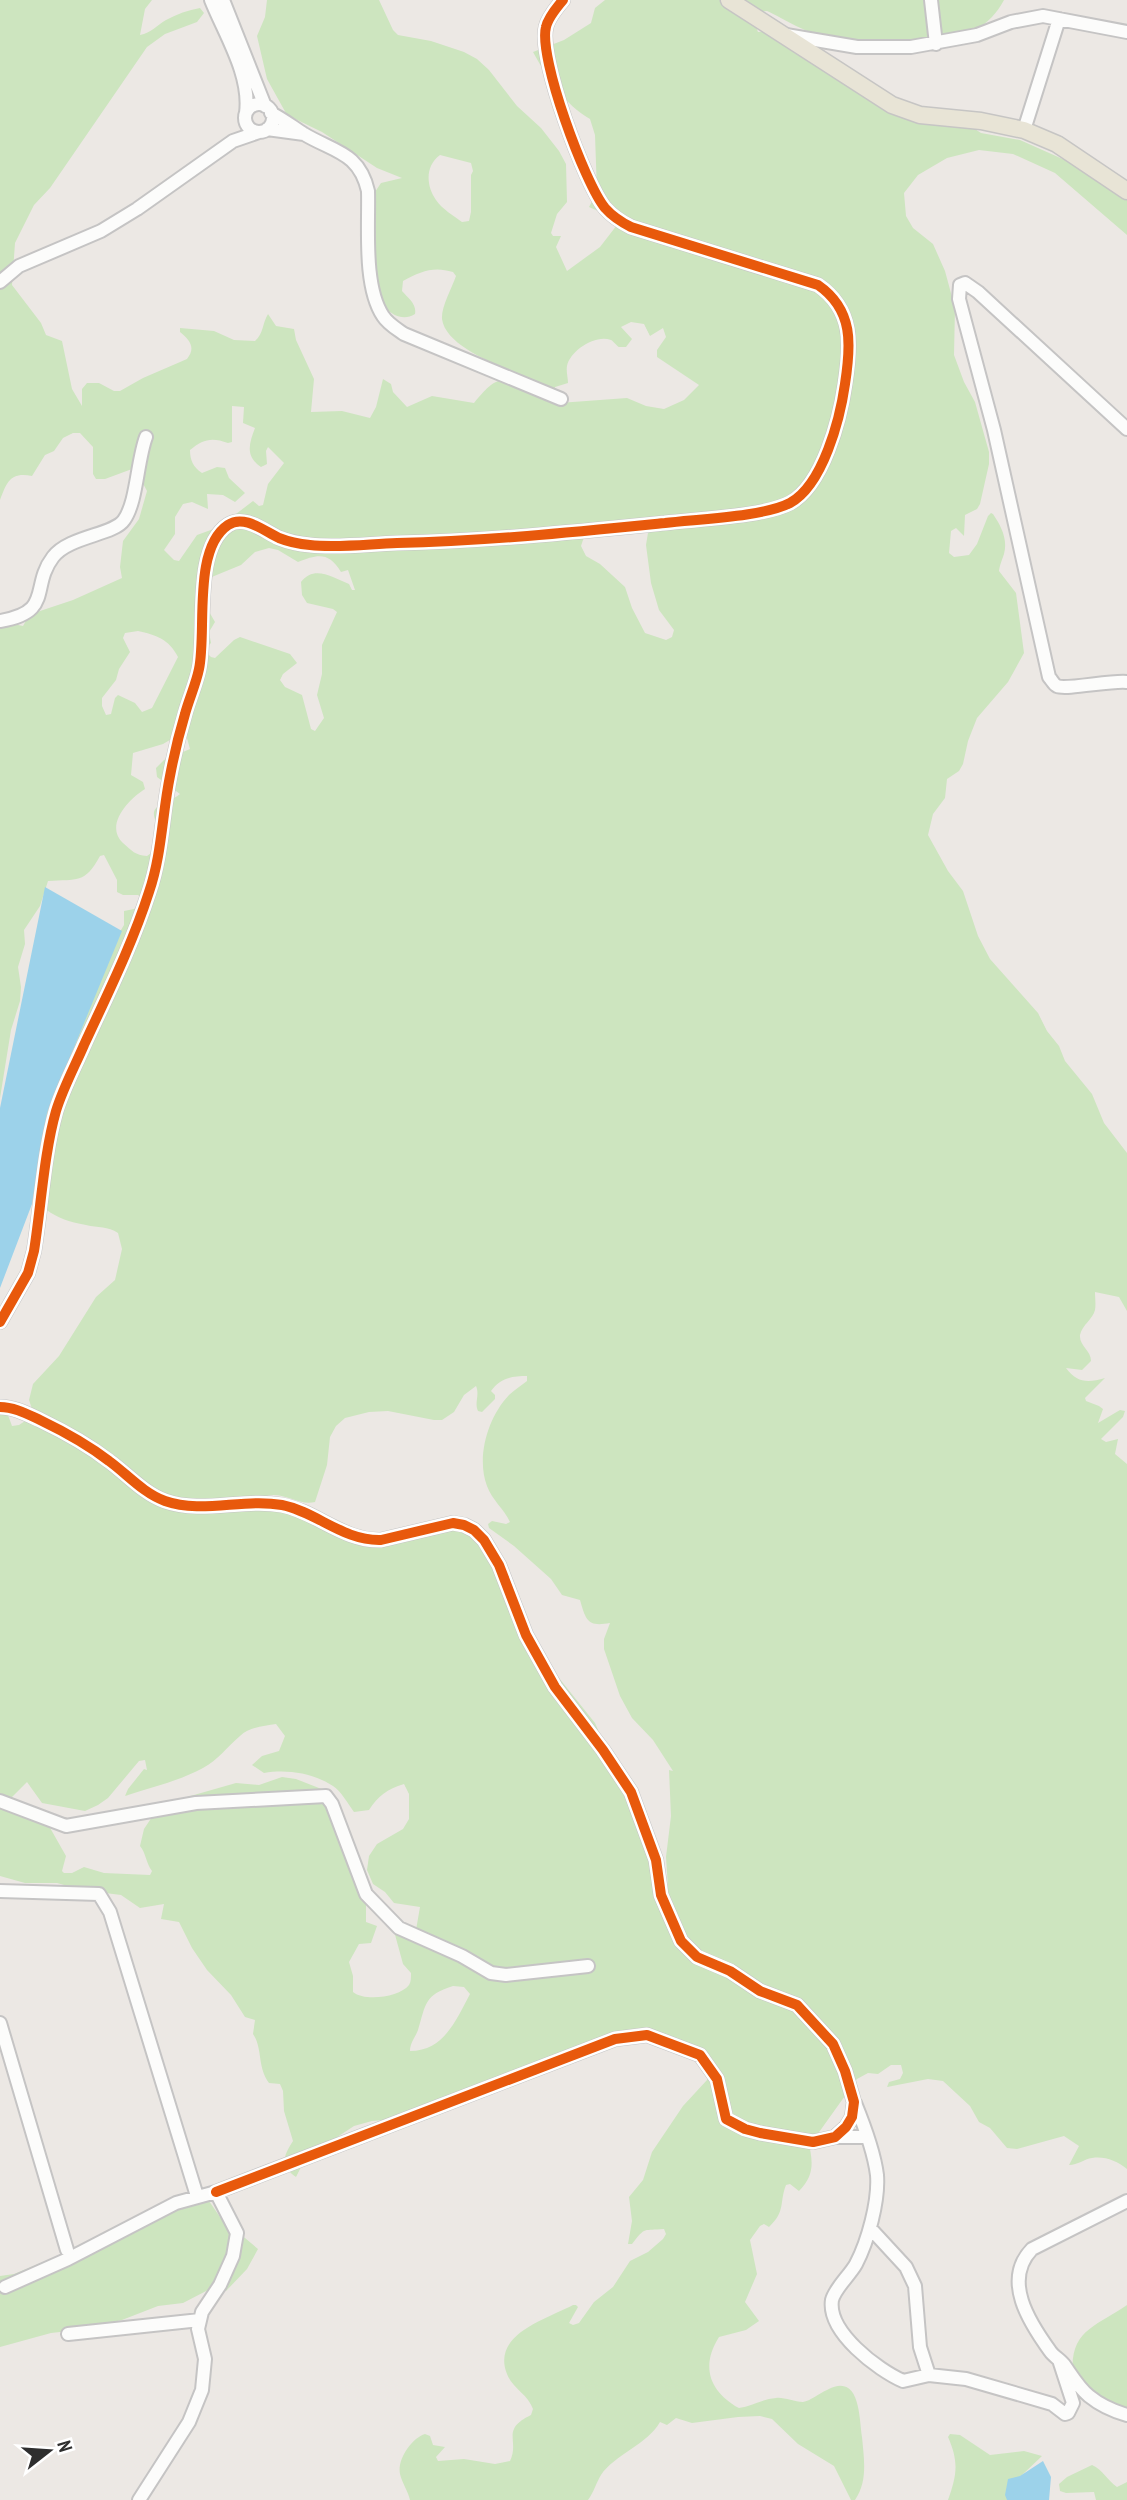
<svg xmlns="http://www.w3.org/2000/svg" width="1127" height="2500" font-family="'PT Sans Narrow',sans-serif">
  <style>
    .green { fill: #cde5bf; fill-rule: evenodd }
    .water { fill: #9cd2ea }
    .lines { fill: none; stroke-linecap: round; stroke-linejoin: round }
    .minor-casing { stroke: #c5c4c4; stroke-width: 16 }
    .major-casing { stroke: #c6c5c4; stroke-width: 19 }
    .minor { stroke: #fcfcfb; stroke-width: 12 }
    .major { stroke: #e8e4d6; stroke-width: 16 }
    .cycleway-casing { stroke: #fff; stroke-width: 15 }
    .cycleway { stroke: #e8590c; stroke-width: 10 }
  </style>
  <rect width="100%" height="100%" fill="#ece8e4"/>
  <!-- green -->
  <path class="green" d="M0,0H152L145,9L140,35C151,33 157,25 166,20C177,14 188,10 200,8L204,13L197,22L165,34L147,47L50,188L34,205L15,243L12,285L41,323L46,335L62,341L72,389L82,406V389L87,383H99L114,391H120L143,378L187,359C196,348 190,340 180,332V328L214,331L234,340L255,341C264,333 262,324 268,314L276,326L294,329L296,340L314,379L311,412L342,411L370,418L376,407L383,379L391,384L393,392L407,407L432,396L474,403C500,371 501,380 539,387L531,380C507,368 446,349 442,319C441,307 452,288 456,276L453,272C434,266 421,271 403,281L402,291C408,298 417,304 415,314C397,325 380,305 373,291V195L381,183L402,178L377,168L322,132L287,115L267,79L257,36L265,17L267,0H379L393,30L398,35L431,41L464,52L477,59L489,70L517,106L541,128L559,151L566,164L567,202L557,214L551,233L553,236H561L556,247L567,271L600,247L617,225L607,215L589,207L597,192L595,135L590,119C566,106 546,76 533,52L564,40L591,23L595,8L605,0H1004C997,13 988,23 975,30C954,41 851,42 826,37C808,34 784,19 767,11L756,12L752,17L758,32L769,31L868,92L958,118L981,133L1020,140L1076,165L1127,200V235L1055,173L1013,154L979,150L947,158L918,175L904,193L906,216L913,228L933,244L945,271L955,308L954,355L964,382L975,402L989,452V464L980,504L977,509L965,515L964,536L956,528L951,531L949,553L954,557L969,555L977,544L988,516L991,513L993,514C1001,526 1008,539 1004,554C1002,560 1000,564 999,571L1016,593L1024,653L1008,682L977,718L968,741L963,764L959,771L947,779L945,798L933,814L928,835L948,871L963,891L978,936L990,959L1038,1013L1047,1031L1059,1046L1065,1061L1092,1094L1104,1123L1127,1153V1311L1119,1297L1095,1292C1095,1297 1096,1305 1095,1310C1093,1319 1082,1325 1080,1335C1079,1346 1091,1350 1091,1361L1082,1370L1066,1368C1077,1383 1088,1383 1105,1378L1085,1398L1086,1401L1099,1406L1103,1409L1098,1423L1120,1410L1125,1411L1123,1417L1101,1439L1106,1442L1118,1439L1115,1454L1127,1464V2169C1117,2161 1105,2156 1092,2158C1084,2159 1078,2165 1069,2165L1079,2146L1064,2136L1017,2149L1007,2148L990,2128L979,2122L970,2106L943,2081L928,2079L887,2087L889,2082L900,2079L903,2073L901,2065H891L878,2074L868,2073L857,2079L817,2135L808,2140C813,2161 815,2175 799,2191L790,2184L786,2185C779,2203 786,2211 769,2227L764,2224L760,2226L750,2240L757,2274L745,2302L759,2321L746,2330L719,2337C700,2367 710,2392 739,2408C752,2406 763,2399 776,2398C784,2397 794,2402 803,2402C810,2401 820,2393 827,2390C860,2372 859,2416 862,2437C864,2459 868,2481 855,2500H851L834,2466L798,2444L772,2419L760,2416L738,2417L692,2423L676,2418L667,2425L660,2422C648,2444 614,2455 601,2475C596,2483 594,2492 588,2500H410C408,2491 402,2483 400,2474C397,2459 412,2438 425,2434L430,2436L433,2445L445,2447L436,2457L438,2461L464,2459L495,2464L510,2461C520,2440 500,2430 531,2415L533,2409C528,2394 512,2388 507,2374C491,2334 547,2319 573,2305H576L578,2307L569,2323L573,2325L579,2323L594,2302L613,2287L630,2261L648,2252L663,2239L666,2234L664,2229C643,2231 646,2226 632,2244H628L632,2221L629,2197L643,2180L652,2152L683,2106L707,2080L711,2071L709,2060L650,2039L613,2043L395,2119L372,2121L354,2126L310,2155L302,2165L296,2177C280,2166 283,2156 293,2141L284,2111L283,2091L280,2084L269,2083C257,2067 263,2049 253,2034L255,2020L245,2017L231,1995L207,1970L192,1948L179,1922L161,1919L164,1904L140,1908L121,1895L82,1890L57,1883H25L0,1876V1402L5,1407L12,1426L19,1425L31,1417L33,1412L29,1400L33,1384L59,1356L96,1297L115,1280L122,1249L118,1233C108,1226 98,1228 86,1225C52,1219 37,1207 22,1177L105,933L121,930L124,925V911L134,909L144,900L138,895H123L117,892V880L104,855L100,856C85,884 77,879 48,881L40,906L24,930L25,944L18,967L21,987L20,1001L11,1030L0,1098V621L23,626L28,617L34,613L73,600L122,578L120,567L123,541L139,519L147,491L139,476L132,469L105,479H96L93,474V447L80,433H73L63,438L54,451L45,455L32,476C10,472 7,482 0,500ZM440,155L471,163L473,171L471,175V212L469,221L462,222C454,216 442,209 436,200C426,186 425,166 440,155ZM631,322L644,324L650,336L663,328L666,337L657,350V357L699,385L684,400L664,409L646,406L627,398L559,403L553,397L555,387L568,383C568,378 566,371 567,366C570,351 595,334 611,340C612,340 618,347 619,347H626L632,339L621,327ZM232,406L244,407L243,423L255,428C249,444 245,456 261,467L267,464L266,451L268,447L284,463L268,484L263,505L259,506L253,501L219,527L197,535L179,561L174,560L164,550L175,534V517L183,504L192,502L208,509L207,494L223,495L235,502L245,493L229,478L225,468L217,467L202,473C193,467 190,460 190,450C203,439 212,437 228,443L232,442ZM661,516L662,519L648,533L646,545L651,583L659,610L674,630L672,637L666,640L645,633L632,608L625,587L600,564L586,556L581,546L585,534L654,520ZM269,548L278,550L298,562C318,554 329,552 341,572L348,570L355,590H352L349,584C332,577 314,565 301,582L302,595L307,603L333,609L337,612L322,645V674L317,695L324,718L315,731L311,729L302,695L285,687L280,680L283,674L297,663L290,654L240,637L234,640L215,658L211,657L204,650L211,643L209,632L215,622L200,596L202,581L241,565L255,552ZM138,631C156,635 169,639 178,657L152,708L142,712L135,703L118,695L115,698L111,714L106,715L102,706V698L116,680L119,669L130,652L123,638L125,633ZM185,731L190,749L164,760L156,768L157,777L180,794C173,800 167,800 160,805C148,812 157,821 159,830C160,836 159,842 158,848L147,856C135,855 132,851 123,843C104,825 129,799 145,789L143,782L131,775L133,753L163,744ZM527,1376V1381C521,1386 514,1390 509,1395C488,1417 476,1457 487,1486C492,1500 504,1509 510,1522L506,1524L492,1521L488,1524L489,1528L514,1546L551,1579L562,1595L580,1600C586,1621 588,1627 610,1623L604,1639V1649L620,1696L632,1718L653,1740L673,1771L669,1770L671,1816L666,1857L668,1888L667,1895L627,1785L608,1753L595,1723L535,1648L484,1542L468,1532L446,1529L356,1544L301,1515L259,1499C280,1487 297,1507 315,1502L327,1465L330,1437L336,1426L345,1418L369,1412L388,1411L434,1420H442L454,1412L464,1395L476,1386C480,1395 474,1403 478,1411L482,1412L495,1399V1395L491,1391C500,1378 512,1376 527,1376ZM276,1724L285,1736L279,1751L262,1756L252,1765L264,1773C287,1769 313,1773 333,1786C341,1791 348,1804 354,1812L369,1810C378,1796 387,1789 404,1784L409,1794V1819L403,1829L377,1844L369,1856L367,1870L373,1884L385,1892L394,1903L420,1907L416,1930L394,1931L403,1964L411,1973C411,1978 411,1982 409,1985C400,1997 365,2002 353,1992V1976L349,1962L359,1944L371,1943L377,1926L366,1922V1897L324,1790L296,1779L282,1777L259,1785L236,1783L173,1801L152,1817L144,1829L140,1846C146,1853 146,1863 152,1871L150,1875L104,1873L84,1867L72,1873H64L62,1871L66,1856L49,1826L16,1804L12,1797L27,1782L42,1803L85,1811L98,1805L108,1798L139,1761L145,1760L147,1770L144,1769L128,1789L125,1796C151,1787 177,1782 203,1768C218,1760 227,1747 240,1736C249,1727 264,1726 276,1724ZM453,1986L464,1987L470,1994C456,2020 444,2051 410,2051C410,2043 415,2038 418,2030C426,2004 424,1995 453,1986Z
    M199,2198L209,2201L220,2217L258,2249L247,2269L226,2291L210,2289L183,2303L158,2306L122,2320L78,2330L51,2333L0,2347V2276L14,2274Z
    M1127,2305V2412L1114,2408L1073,2374C1069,2330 1097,2326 1127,2305Z
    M950,2434L960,2435L990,2455L1024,2451L1042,2456L1021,2476L1019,2500H948C957,2475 959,2462 948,2437Z
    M1092,2465C1103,2470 1107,2480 1117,2487L1127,2482V2500H1096L1094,2492L1066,2493L1060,2491L1059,2484L1067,2477Z"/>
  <!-- water -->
  <path class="water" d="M45,887L122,931L47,1113L32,1204L0,1288V1108Z
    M1043,2461L1051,2477L1049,2500H1007L1005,2495L1008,2479L1020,2476Z"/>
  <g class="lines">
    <!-- minor casing -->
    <g class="minor-casing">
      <path id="minor" d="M211,0C225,35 251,75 246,113
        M223,0L265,106
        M931,0L936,44
        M786,35L857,47H911L977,35L1011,22L1043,16L1127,32
        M245 118a14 14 0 1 1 28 0a14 14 0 1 1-28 0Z
        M271,113C283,119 293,127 304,134C334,152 359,152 368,191C369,226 363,286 383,316C388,324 397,329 404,334L561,399
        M267,129L304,134
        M1024,130L1059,19
        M0,282L19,266L101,231L137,209L233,141L259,132
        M1127,429L978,292L965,283L960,285L959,299L994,430L1049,677C1052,680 1053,684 1057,686C1066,690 1112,680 1127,682
        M0,621C54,612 30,587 53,557C69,536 114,535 124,520C137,502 137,461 146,437
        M0,1322L28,1273L34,1251C41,1207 44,1153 56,1111C63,1088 75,1066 84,1045C107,995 132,945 149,892C162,854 162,815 170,776C174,755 179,734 185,714C189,699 196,684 199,669C207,632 192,549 228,525C244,514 264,531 279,538C289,542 299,544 310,545C338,548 368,544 397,543C487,541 575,532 665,523C696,519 763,517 790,503C823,485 840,419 845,384C851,345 854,310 818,285L631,227C621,222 613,217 605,208C585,184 538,57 546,27C548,18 557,7 563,0
        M0,1407C14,1407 27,1414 40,1420C65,1432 87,1444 109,1461C127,1474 143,1493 165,1501C202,1514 243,1498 282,1505C317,1512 343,1541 381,1540L453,1523L464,1525L474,1530L484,1540L499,1565L526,1635L555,1687L603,1750L631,1792L656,1860L661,1895L681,1941L697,1957L730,1971L760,1991L797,2005L833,2044L845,2071L854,2102L852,2117L846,2127L835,2137L813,2142L760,2133L745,2129L726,2119L717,2079L700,2055L647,2035L615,2039L216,2192
        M0,1801L66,1826L196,1803L326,1796L332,1804L366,1894L399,1928L462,1956L491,1973L506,1975L588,1966
        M0,1891L99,1894L110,1912L197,2196
        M0,2023L67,2250
        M855,2103C864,2125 874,2151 877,2175C879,2201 868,2241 856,2264C850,2275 835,2288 832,2300C827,2332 878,2370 903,2381L929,2375L966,2379L1052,2404L1065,2414L1068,2413L1073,2403L1059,2360
        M835,2137H866
        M1127,2201L1032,2249C1002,2280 1029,2322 1050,2351C1054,2357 1061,2360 1065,2366C1072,2376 1079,2388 1089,2396C1100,2405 1113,2411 1127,2415
        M870,2228L906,2267L915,2286L920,2347L929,2375
        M5,2287L68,2259L176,2203L216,2192L237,2233L233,2256L220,2285L202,2312L198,2329L205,2359L202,2390L189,2422L139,2500
        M68,2334L200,2320"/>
    </g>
    <!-- major casing -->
    <g class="major-casing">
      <path id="major" d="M729,0L892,105L920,115L981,121L1024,130L1057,144L1127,191"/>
    </g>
    <!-- minor -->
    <use href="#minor" class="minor"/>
    <!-- major -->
    <use href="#major" class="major"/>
    <!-- cycleway casing -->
    <g class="cycleway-casing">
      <path id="cycleway" d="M0,1322L28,1273L34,1251C41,1207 44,1153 56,1111C63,1088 75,1066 84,1045C107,995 132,945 149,892C162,854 162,815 170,776C174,755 179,734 185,714C189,699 196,684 199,669C207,632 192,549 228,525C244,514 264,531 279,538C289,542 299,544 310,545C338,548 368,544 397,543C487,541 575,532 665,523C696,519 763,517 790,503C823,485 840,419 845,384C851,345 854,310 818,285L631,227C621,222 613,217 605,208C585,184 538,57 546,27C548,18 557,7 563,0
        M0,1407C14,1407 27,1414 40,1420C65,1432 87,1444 109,1461C127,1474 143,1493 165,1501C202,1514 243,1498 282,1505C317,1512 343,1541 381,1540L453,1523L464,1525L474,1530L484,1540L499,1565L526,1635L555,1687L603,1750L631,1792L656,1860L661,1895L681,1941L697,1957L730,1971L760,1991L797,2005L833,2044L845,2071L854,2102L852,2117L846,2127L835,2137L813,2142L760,2133L745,2129L726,2119L717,2079L700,2055L647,2035L615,2039L216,2192"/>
    </g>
    <!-- cycleway -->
    <use href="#cycleway" class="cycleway"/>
  </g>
  <!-- north arrow -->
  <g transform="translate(49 2451) rotate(73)" stroke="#ffffff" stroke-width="5" paint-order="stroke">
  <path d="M0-5L12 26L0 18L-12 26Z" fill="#2e2e2e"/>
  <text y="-10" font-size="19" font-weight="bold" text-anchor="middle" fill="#2e2e2e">N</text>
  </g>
</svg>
